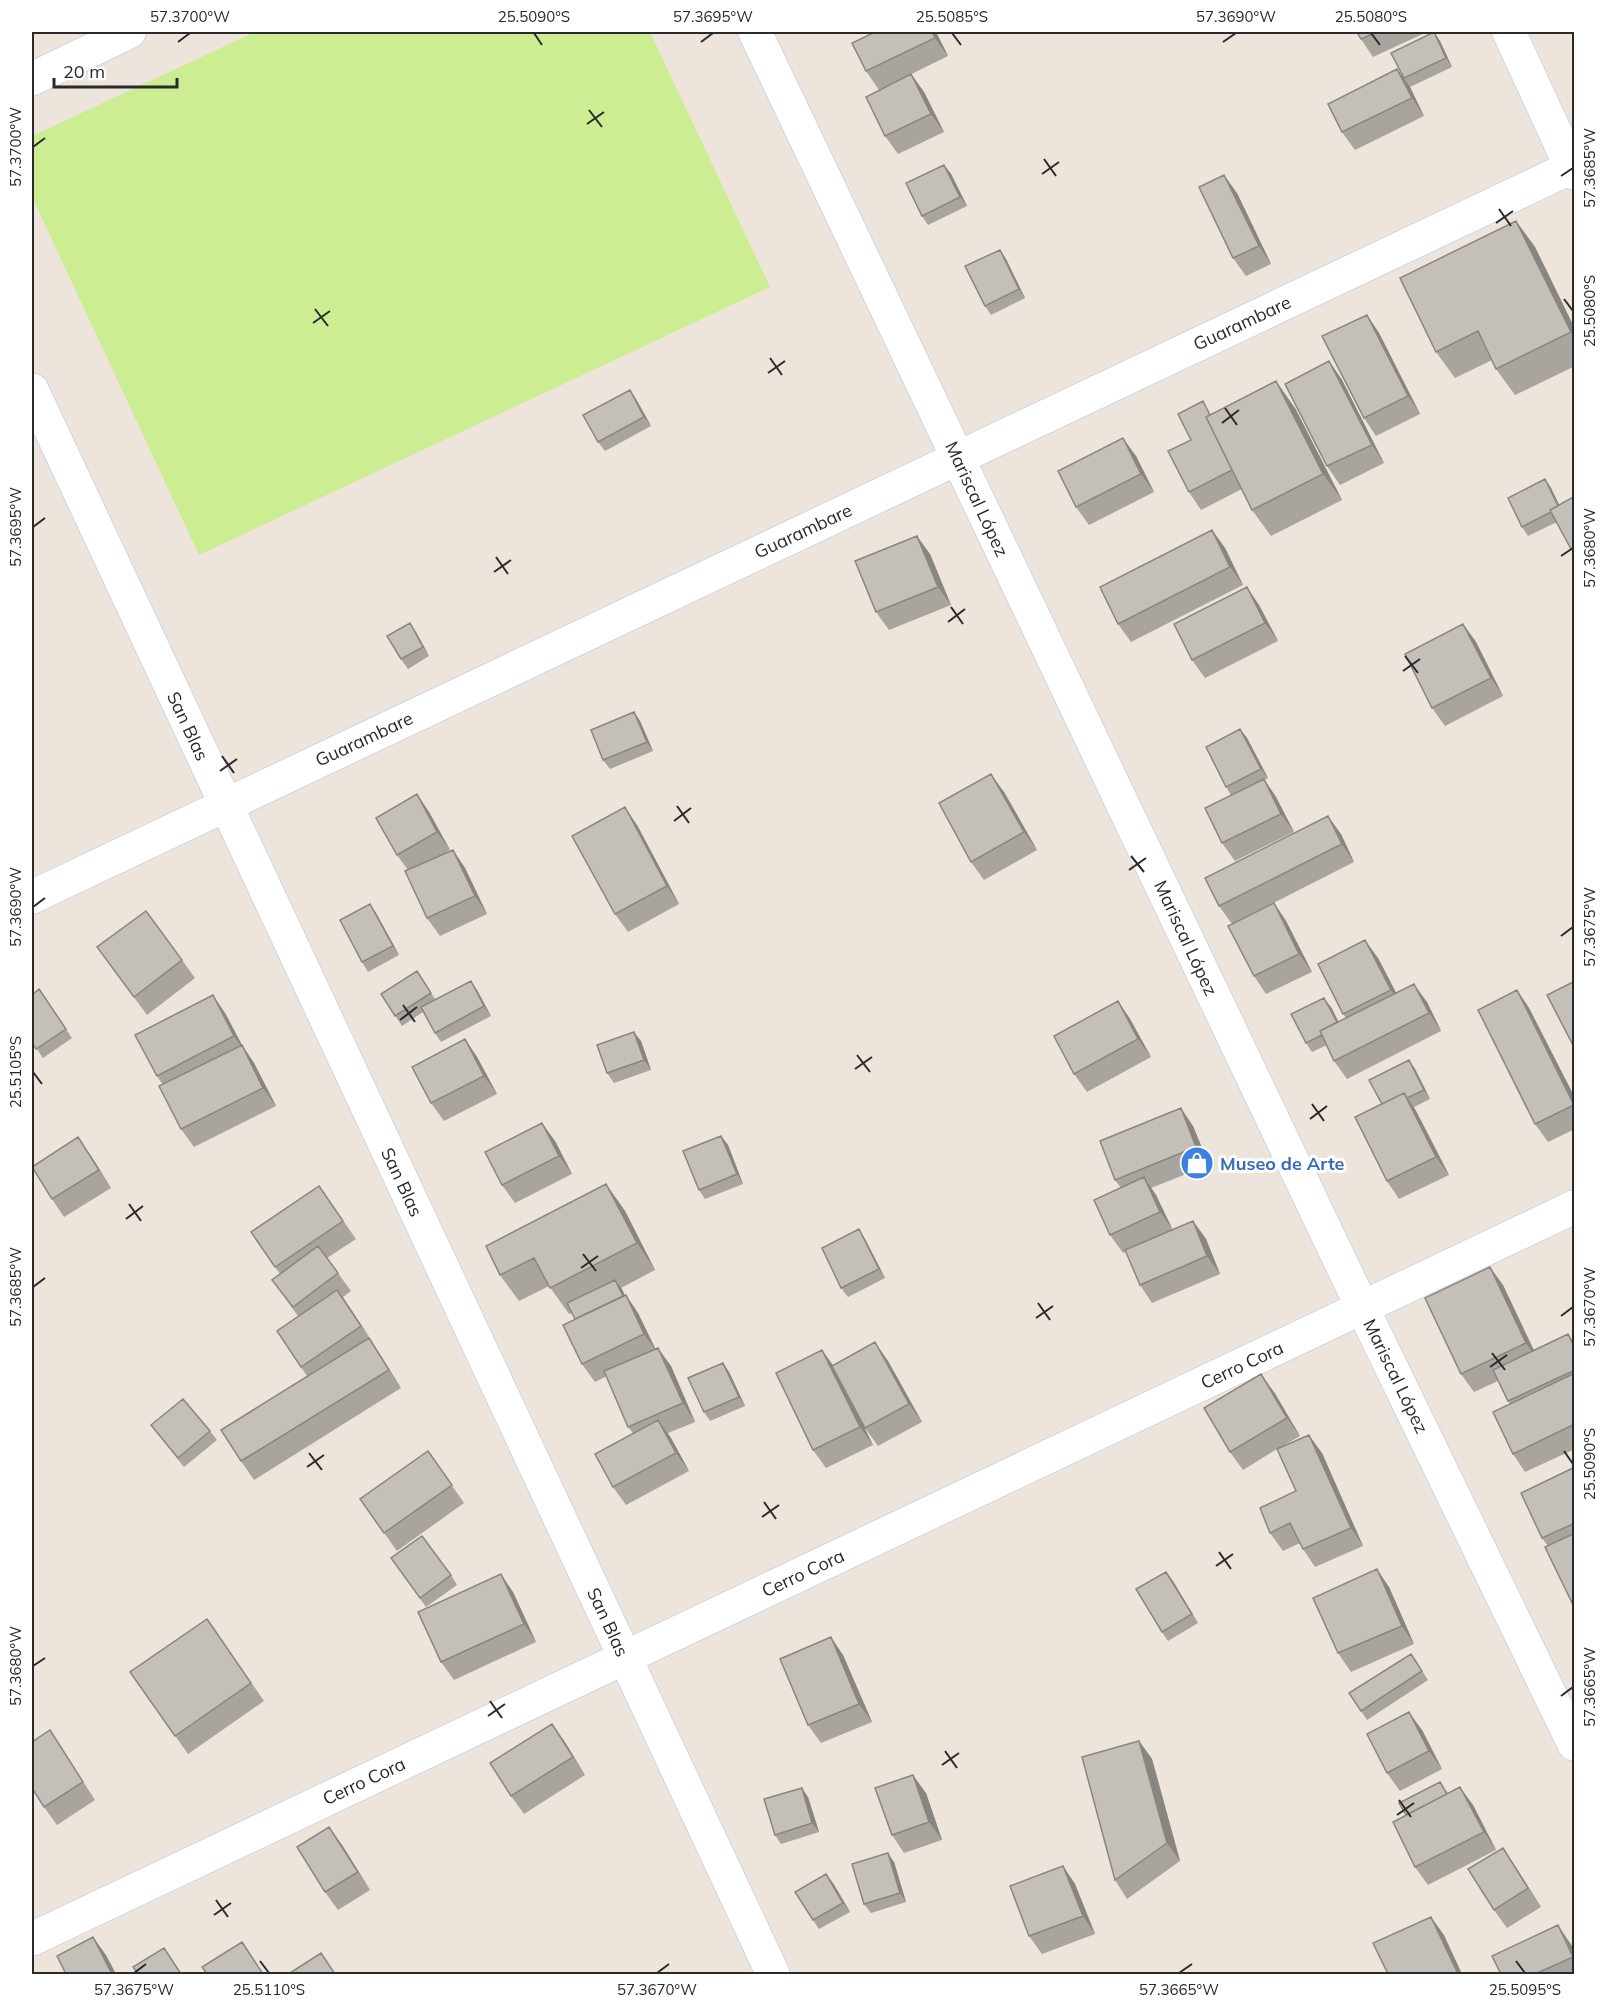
<svg xmlns="http://www.w3.org/2000/svg" width="1606" height="2006" font-family="Mulish,sans-serif">
  <style>
    .pitch { fill: #cded92 }
    .lines { fill: none; stroke-linecap: round; stroke-linejoin: round }
    .street-casing { stroke: #d1d6e4; stroke-width: 35 }
    .secondary-casing { stroke: #d1d6e4; stroke-width: 35 }
    .street { stroke: #fff; stroke-width: 33 }
    .secondary { stroke: #fff; stroke-width: 33 }
    .wall { fill: #a9a49e }
    .shaded-wall { fill: #898681 }
    .building { fill: #c4bfb8; stroke: #898681; stroke-width: 1.5 }
    .ticks { fill: none; stroke: #2a2a2a; stroke-width: 2 }
    .labels { text-anchor: middle; dominant-baseline: central; stroke-width: 6; stroke-linejoin: round; paint-order: stroke }
    .street-label { font-size: 18px; fill: #2a2a2a; stroke: #fff }
    .shop-label { font-size: 18px; font-weight: bold; fill: #366cbe; stroke: #fff; text-anchor: start }
    .neatline { fill: none; stroke: #2a2a2a; stroke-width: 2 }
    .ticks-label { font-size: 15px; text-anchor: middle; fill: #2a2a2a }
  </style>
  <rect width="100%" height="100%" fill="#ede4dc"/>
  <!-- pitch -->
  <path class="pitch" d="M255,32H650L770,287L199,555L32,197V136Z"/>
  <g class="lines">
    <!-- street casing -->
    <g class="street-casing">
      <path id="street" d="M755,32L1362,1307L1574,1744
        M1509,32L1574,173
        M32,390L773,1974
        M32,897L1574,166
        M32,1939L1574,1207"/>
    </g>
    <!-- secondary casing -->
    <g class="secondary-casing">
      <path id="secondary" d="M32,79L129,32"/>
    </g>
    <!-- street -->
    <use href="#street" class="street"/>
    <!-- secondary -->
    <use href="#secondary" class="secondary"/>
  </g>
  <!-- wall -->
  <path class="wall" d="M936,32L948,56L879,90L866,71Z
    M1357,32H1427L1373,57L1361,39Z
    M1440,41L1452,67L1410,87L1424,116L1355,150L1342,132L1397,69L1404,78Z
    M911,74L924,92L944,132L898,154L885,136Z
    M944,165L951,174L967,206L928,225L922,216Z
    M1237,193L1271,264L1246,276L1233,258Z
    M1516,221L1535,247L1575,329V366L1515,395L1496,369L1492,360L1455,378L1436,352Z
    M1000,250L1006,259L1025,298L991,315L985,306Z
    M1367,315L1379,333L1420,414L1376,436L1364,418Z
    M1329,361L1342,380L1384,463L1340,485L1327,466Z
    M630,390L636,399L651,426L605,451L598,442Z
    M1295,408L1342,500L1271,536L1252,510L1242,489L1201,510L1189,492L1191,440L1212,414Z
    M1136,456L1154,492L1089,525L1076,507Z
    M1545,479L1551,488L1559,505L1575,496V554L1557,522L1528,536L1522,527Z
    M1212,530L1225,548L1243,585L1131,642L1118,624Z
    M930,554L951,605L889,630L876,612Z
    M1259,605L1278,641L1205,678L1192,660Z
    M1463,624L1476,642L1503,696L1445,726L1432,708Z
    M416,632L429,656L408,669L401,659Z
    M634,712L640,721L653,751L610,769L603,760Z
    M1240,729L1247,738L1268,778L1264,780L1276,797L1294,832L1235,861L1222,843L1231,795L1226,787Z
    M1004,792L1037,850L984,880L971,862Z
    M417,794L429,812L450,850L443,854L453,850L465,868L487,914L440,936L427,918L408,870L397,855Z
    M637,825L679,904L628,932L615,914Z
    M1341,834L1354,862L1232,924L1219,906Z
    M1274,903L1286,921L1312,972L1266,994L1254,976Z
    M370,904L376,913L399,955L368,972L362,962Z
    M97,947L182,960L195,978L147,1015Z
    M1378,958L1396,993L1427,1002L1441,1031L1347,1079L1334,1061L1327,1045L1312,1052L1306,1043L1331,1007L1338,1022L1346,1018L1343,1014Z
    M417,971L435,999L477,990L491,1016L441,1042L435,1033L423,1012L402,1026L381,994Z
    M39,989L72,1038L43,1058L32,1042Z
    M1517,990L1529,1008L1575,1098V1129L1548,1142L1535,1124Z
    M1118,1001L1130,1019L1151,1057L1087,1092L1074,1074Z
    M225,1013L242,1045L254,1063L276,1106L194,1147L181,1129L163,1085L157,1076Z
    M465,1039L477,1057L497,1094L444,1121L431,1103Z
    M641,1041L651,1070L614,1083L607,1073Z
    M1409,1060L1415,1069L1430,1099L1414,1107L1449,1175L1399,1199L1387,1181L1382,1104Z
    M1193,1126L1209,1165L1151,1188L1156,1195L1172,1230L1193,1221L1206,1239L1220,1274L1152,1303L1140,1285L1126,1252L1123,1253L1110,1235L1121,1188L1115,1180Z
    M721,1136L728,1145L743,1184L705,1199L699,1190Z
    M555,1141L572,1174L515,1203L502,1185Z
    M91,1156L111,1188L64,1217L52,1199Z
    M606,1184L625,1211L655,1270L621,1288L625,1296L638,1313L655,1349L671,1366L695,1422L668,1433L689,1471L626,1505L613,1487L633,1433L628,1427L607,1376L595,1382L582,1364L575,1319L572,1313L569,1314L549,1286L519,1301L500,1275Z
    M319,1186L356,1239L327,1258L351,1291L343,1297L401,1388L254,1480L241,1461L307,1376L277,1331L298,1316L272,1280L280,1274L251,1232Z
    M865,1239L885,1278L848,1297L841,1288Z
    M1503,1285L1534,1350L1568,1334L1575,1343V1449L1525,1472L1513,1454L1510,1404L1498,1381L1474,1392L1461,1374Z
    M822,1350L833,1365L888,1361L922,1422L878,1446L865,1428L852,1402L873,1445L826,1468L813,1450Z
    M723,1363L729,1372L745,1406L710,1421L704,1412Z
    M1274,1392L1300,1436L1281,1447L1322,1453L1363,1546L1315,1567L1303,1549L1300,1543L1283,1551L1270,1533L1296,1491L1277,1449L1243,1470L1230,1452Z
    M151,1425L210,1431L217,1440L184,1467Z
    M428,1451L464,1503L397,1551L360,1499Z
    M1575,1467V1609L1548,1546L1542,1538Z
    M391,1558L451,1575L457,1585L426,1607Z
    M1166,1572L1198,1623L1168,1641L1162,1632Z
    M1389,1587L1414,1644L1351,1672L1338,1653Z
    M513,1592L536,1642L454,1680L441,1662Z
    M207,1619L264,1701L188,1754L130,1672Z
    M843,1655L872,1722L821,1743L808,1725Z
    M1417,1663L1428,1680L1367,1720L1361,1711Z
    M552,1724L585,1775L524,1814L511,1796Z
    M50,1730L95,1800L57,1825L44,1807Z
    M1422,1730L1442,1769L1400,1791L1387,1773Z
    M1139,1741L1152,1759L1180,1861L1127,1899L1115,1880Z
    M1447,1791L1448,1794L1473,1805L1496,1850L1428,1885L1415,1867L1406,1815Z
    M926,1793L942,1840L904,1853L892,1835Z
    M808,1797L819,1832L781,1844L775,1835Z
    M342,1845L370,1890L338,1910L325,1892Z
    M894,1862L906,1902L871,1913L864,1904Z
    M1063,1866L1075,1884L1095,1934L1042,1954L1029,1936Z
    M1515,1866L1541,1907L1507,1928L1494,1910Z
    M833,1883L850,1912L819,1929L813,1920Z
    M1570,1943L1575,1951V1974H1501Z"/>
  <!-- shaded-wall -->
  <path class="shaded-wall" d="M932,32H936L948,56L935,38Z
    M1434,32L1440,41L1452,67L1446,58Z
    M1397,69L1410,87L1424,116L1412,98Z
    M911,74L924,92L944,132L931,114Z
    M944,165L951,174L967,206L960,197Z
    M1224,175L1237,193L1271,264L1259,246Z
    M1516,221L1535,247L1575,329V338L1571,332Z
    M1000,250L1006,259L1025,298L1019,289Z
    M1367,315L1379,333L1420,414L1408,396Z
    M1329,361L1342,380L1384,463L1372,445Z
    M1276,381L1295,408L1342,500L1323,474Z
    M630,390L636,399L651,426L644,417Z
    M1123,438L1136,456L1154,492L1141,474Z
    M1545,479L1551,488L1565,517L1559,508Z
    M1212,530L1225,548L1243,585L1230,567Z
    M917,536L930,554L951,605L938,587Z
    M1247,587L1259,605L1278,641L1265,623Z
    M410,623L416,632L429,656L423,647Z
    M1463,624L1476,642L1503,696L1491,678Z
    M634,712L640,721L653,751L647,742Z
    M1240,729L1247,738L1268,778L1261,769Z
    M991,774L1004,792L1037,850L1024,832Z
    M1264,779L1276,797L1294,832L1281,814Z
    M417,794L429,812L450,850L437,832Z
    M625,807L637,825L679,904L667,886Z
    M1328,816L1341,834L1354,862L1342,844Z
    M453,850L465,868L487,914L475,896Z
    M1274,903L1286,921L1312,972L1299,954Z
    M370,904L376,913L399,955L393,946Z
    M1365,940L1378,958L1404,1008L1391,990Z
    M471,981L477,990L491,1016L484,1006Z
    M1414,984L1427,1002L1441,1031L1429,1013Z
    M1517,990L1529,1008L1575,1098V1106Z
    M213,995L225,1013L244,1049L242,1045L254,1063L276,1106L263,1088L246,1054L234,1036Z
    M1324,998L1331,1007L1346,1036L1339,1026Z
    M1118,1001L1130,1019L1151,1057L1138,1039Z
    M634,1032L641,1041L651,1070L644,1060Z
    M465,1039L477,1057L497,1094L484,1076Z
    M1409,1060L1415,1069L1430,1099L1424,1090Z
    M1404,1093L1416,1111L1449,1175L1436,1157Z
    M1181,1108L1193,1126L1209,1165L1196,1147Z
    M542,1123L555,1141L572,1174L559,1156Z
    M721,1136L728,1145L743,1184L737,1174Z
    M78,1137L91,1156L111,1188L99,1170Z
    M1144,1177L1156,1195L1173,1230L1160,1212Z
    M606,1184L625,1211L655,1270L637,1243Z
    M1193,1221L1206,1239L1220,1274L1207,1256Z
    M859,1229L865,1239L885,1278L879,1269Z
    M1490,1267L1503,1285L1539,1362L1526,1343Z
    M615,1280L622,1289L634,1314L628,1305Z
    M337,1290L350,1308L374,1344L361,1326Z
    M626,1295L638,1313L657,1352L644,1334Z
    M369,1338L381,1356L401,1388L389,1370Z
    M875,1342L888,1361L922,1422L909,1404Z
    M658,1348L671,1366L695,1422L683,1403Z
    M822,1350L835,1369L873,1445L860,1427Z
    M723,1363L729,1372L745,1406L739,1397Z
    M1261,1374L1274,1392L1300,1436L1287,1418Z
    M658,1420L671,1438L689,1471L676,1453Z
    M1309,1435L1322,1453L1363,1546L1351,1528Z
    M1377,1569L1389,1587L1414,1644L1402,1626Z
    M1166,1572L1173,1581L1198,1623L1192,1614Z
    M501,1574L513,1592L536,1642L524,1624Z
    M831,1637L843,1655L872,1722L859,1704Z
    M1409,1712L1422,1730L1442,1769L1429,1751Z
    M552,1724L565,1742L585,1775L573,1757Z
    M1139,1741L1152,1759L1180,1861L1167,1843Z
    M913,1775L926,1793L942,1840L929,1822Z
    M1460,1787L1473,1805L1496,1850L1484,1832Z
    M802,1788L808,1797L819,1832L812,1823Z
    M329,1827L342,1845L370,1890L358,1872Z
    M1503,1848L1515,1866L1541,1907L1528,1888Z
    M888,1853L894,1862L906,1902L900,1893Z
    M1063,1866L1075,1884L1095,1934L1083,1916Z
    M826,1874L833,1883L850,1912L843,1903Z
    M1431,1917L1444,1935L1462,1974H1458Z
    M1558,1925L1570,1943L1575,1951V1958Z
    M93,1937L106,1955L116,1974H112Z"/>
  <!-- building -->
  <path class="building" d="M875,32H932L935,38L866,71L852,43Z
    M1357,32H1377L1361,39Z
    M1434,32L1446,58L1404,78L1391,53Z
    M1397,69L1412,98L1342,132L1328,104Z
    M911,74L931,114L885,136L866,97Z
    M944,165L960,197L922,216L906,183Z
    M1224,175L1259,246L1233,258L1199,187Z
    M1516,221L1571,332L1496,369L1478,331L1436,352L1400,278Z
    M1000,250L1019,289L985,306L965,266Z
    M1367,315L1408,396L1364,418L1322,336Z
    M1329,361L1372,445L1327,466L1285,384Z
    M1276,381L1323,474L1252,510L1206,417Z
    M630,390L644,417L598,442L583,415Z
    M1203,401L1210,415L1206,417L1232,470L1189,492L1168,451L1191,440L1178,414Z
    M1123,438L1141,474L1076,507L1058,471Z
    M1545,479L1558,506L1550,510L1551,512L1522,527L1508,498Z
    M1575,496V547L1571,549L1550,510Z
    M1212,530L1230,567L1118,624L1100,587Z
    M917,536L938,587L876,612L855,561Z
    M1247,587L1265,623L1192,660L1174,624Z
    M410,623L423,647L401,659L387,636Z
    M1463,624L1491,678L1432,708L1405,654Z
    M634,712L647,742L603,760L591,730Z
    M1240,729L1261,769L1226,787L1206,747Z
    M991,774L1024,832L971,862L939,803Z
    M1264,779L1281,814L1222,843L1205,808Z
    M417,794L437,832L397,855L376,818Z
    M625,807L667,886L615,914L572,836Z
    M1328,816L1342,844L1219,906L1205,878Z
    M453,850L475,896L427,918L405,871Z
    M1274,903L1299,954L1254,976L1228,926Z
    M370,904L393,946L362,962L340,920Z
    M146,911L182,960L134,997L97,947Z
    M1365,940L1391,990L1343,1014L1318,964Z
    M417,971L431,993L395,1016L381,994Z
    M471,981L484,1006L435,1033L421,1007Z
    M1575,981V1049L1547,995Z
    M1414,984L1429,1013L1334,1061L1320,1031Z
    M39,989L66,1029L36,1049L32,1042V995Z
    M1517,990L1574,1105L1535,1124L1478,1010Z
    M213,995L234,1036L157,1076L135,1035Z
    M1324,998L1337,1022L1320,1031L1322,1035L1306,1043L1291,1014Z
    M1118,1001L1138,1039L1074,1074L1054,1036Z
    M634,1032L644,1060L607,1073L597,1045Z
    M465,1039L484,1076L431,1103L412,1067Z
    M242,1045L263,1088L181,1129L159,1086Z
    M1409,1060L1424,1090L1407,1098L1404,1093L1382,1104L1369,1080Z
    M1404,1093L1436,1157L1387,1181L1355,1117Z
    M1181,1108L1196,1147L1115,1180L1100,1141Z
    M542,1123L559,1156L502,1185L485,1152Z
    M721,1136L737,1174L699,1190L683,1151Z
    M78,1137L99,1170L52,1199L32,1167Z
    M1144,1177L1160,1212L1110,1235L1094,1200Z
    M606,1184L637,1243L550,1288L534,1258L500,1275L486,1246Z
    M319,1186L343,1221L275,1267L251,1232Z
    M1193,1221L1207,1256L1140,1285L1125,1250Z
    M859,1229L879,1269L841,1288L822,1248Z
    M318,1246L338,1273L293,1307L272,1280Z
    M1490,1267L1526,1343L1461,1374L1425,1298Z
    M615,1280L623,1296L575,1319L567,1303Z
    M337,1290L361,1326L301,1367L277,1331Z
    M626,1295L644,1334L582,1364L563,1325Z
    M1568,1334L1575,1348V1370L1508,1401L1493,1370Z
    M369,1338L389,1370L241,1461L221,1430Z
    M875,1342L909,1404L865,1428L832,1366Z
    M658,1348L683,1403L628,1427L604,1371Z
    M822,1350L860,1427L813,1450L776,1373Z
    M723,1363L739,1397L704,1412L688,1378Z
    M1575,1373V1424L1513,1454L1493,1412Z
    M1261,1374L1287,1418L1230,1452L1204,1408Z
    M183,1399L210,1431L178,1458L151,1425Z
    M658,1420L676,1453L613,1487L595,1454Z
    M1309,1435L1351,1528L1303,1549L1290,1523L1270,1533L1260,1508L1296,1491L1277,1449Z
    M428,1451L452,1485L384,1533L360,1499Z
    M1575,1467V1523L1542,1538L1521,1493Z
    M1575,1533V1609L1545,1547Z
    M422,1536L451,1575L420,1598L391,1558Z
    M1377,1569L1402,1626L1338,1653L1313,1598Z
    M1166,1572L1192,1614L1162,1632L1136,1589Z
    M501,1574L524,1624L441,1662L418,1612Z
    M207,1619L251,1683L175,1736L130,1672Z
    M831,1637L859,1704L808,1725L780,1659Z
    M1411,1654L1422,1671L1361,1711L1349,1693Z
    M1409,1712L1429,1751L1387,1773L1367,1734Z
    M552,1724L573,1757L511,1796L490,1763Z
    M50,1730L83,1782L44,1807L32,1788V1742Z
    M1139,1741L1167,1843L1115,1880L1082,1757Z
    M913,1775L929,1822L892,1835L875,1788Z
    M1440,1782L1447,1794L1406,1815L1399,1803Z
    M1460,1787L1484,1832L1415,1867L1393,1822Z
    M802,1788L812,1823L775,1835L764,1799Z
    M329,1827L358,1872L325,1892L297,1847Z
    M1503,1848L1528,1888L1494,1910L1468,1869Z
    M888,1853L900,1893L864,1904L852,1864Z
    M1063,1866L1083,1916L1029,1936L1010,1886Z
    M826,1874L843,1903L813,1920L795,1892Z
    M1431,1917L1458,1974H1388L1373,1943Z
    M1558,1925L1573,1957L1535,1974H1501L1492,1956Z
    M93,1937L112,1974H66L57,1956Z
    M242,1942L263,1974H207L202,1967Z
    M164,1948L181,1974H138L133,1967Z
    M321,1953L335,1974H291L290,1973Z"/>
  <!-- ticks -->
  <path class="ticks" d="M534,33L542,45M952,33L961,45M1371,33L1380,45M178,42L190,33M701,42L713,33M1223,42L1236,33M589,110L602,127M587,124L604,112M33,147L45,138M1044,159L1056,176M1042,174L1059,162M1561,176L1573,168M1499,209L1511,226M1496,223L1513,211M1564,299L1573,311M315,309L328,326M313,323L330,311M770,358L782,375M768,373L785,361M1225,408L1237,425M1222,423L1239,410M33,527L45,518M1561,556L1573,548M496,557L508,574M494,572L511,560M951,607L963,624M948,622L965,609M1405,656L1418,673M1403,671L1420,659M222,756L234,773M220,771L237,759M677,806L689,823M674,821L691,808M1131,856L1144,872M1129,870L1146,858M33,907L45,898M1561,936L1573,927M403,1005L415,1022M400,1020L417,1007M857,1055L870,1072M855,1069L872,1057M33,1072L42,1084M1312,1104L1324,1121M1310,1119L1327,1106M129,1204L141,1221M126,1219L143,1206M583,1254L596,1271M581,1268L598,1256M33,1287L45,1278M1038,1303L1050,1320M1561,1316L1573,1307M1036,1318L1053,1306M1492,1353L1505,1370M1490,1367L1507,1355M1564,1451L1573,1464M309,1453L322,1470M307,1467L324,1455M764,1502L776,1519M762,1517L779,1505M1219,1552L1231,1569M1216,1566L1233,1554M33,1666L45,1658M1561,1696L1573,1687M490,1701L502,1718M488,1716L505,1704M945,1751L957,1768M942,1765L959,1753M1399,1800L1411,1817M1397,1815L1414,1803M216,1900L228,1917M214,1915L231,1903M260,1961L269,1973M1516,1961L1525,1973M134,1973L146,1964M657,1973L669,1964M1179,1973L1192,1964"/>
  <!-- icons -->
  <defs>
    <g id="shop-disc" transform="scale(1.725)"><circle r="9.5" fill="#3f7fe0" stroke="#fff"/><path d="M-5-2.5h2.3a2.7 3.5 0 0 1 5.4 0H5L5.5 6h-11ZM-1.5-2.5h3a1.5 2.3 0 0 0-3 0Z" fill="#fff"/></g>
  </defs>
  <g fill-rule="evenodd">
    <use href="#shop-disc" x="1197" y="1163"/>
  </g>
  <g class="labels">
    <!-- street labels -->
    <g class="street-label">
      <text transform="translate(1242 323) rotate(-25)">Guarambare</text>
      <text transform="translate(977 499) rotate(65)">Mariscal López</text>
      <text transform="translate(803 531) rotate(-25)">Guarambare</text>
      <text transform="translate(188 726) rotate(65)">San Blas</text>
      <text transform="translate(364 739) rotate(-25)">Guarambare</text>
      <text transform="translate(1186 938) rotate(65)">Mariscal López</text>
      <text transform="translate(402 1182) rotate(65)">San Blas</text>
      <text transform="translate(1242 1365) rotate(-25)">Cerro Cora</text>
      <text transform="translate(1396 1376) rotate(64)">Mariscal López</text>
      <text transform="translate(803 1573) rotate(-25)">Cerro Cora</text>
      <text transform="translate(608 1622) rotate(65)">San Blas</text>
      <text transform="translate(364 1781) rotate(-25)">Cerro Cora</text>
    </g>
    <!-- shop labels -->
    <g class="shop-label">
      <text x="1220" y="1163">Museo de Arte</text>
    </g>
  </g>
  <!-- border -->
  <rect width="1606" height="2006" fill="none" stroke="#ffffff" stroke-width="66"/>
  <!-- scale -->
  <path d="M54 78v9h123v-9" fill="none" stroke="#2a2a2a" stroke-width="3"/>
  <text x="63" y="78" font-size="18" fill="#2a2a2a" stroke="#ffffff" stroke-width="4.5" paint-order="stroke">20 m</text>
  <rect x="33" y="33" width="1540" height="1940" class="neatline"/>
  <g class="ticks-label">
    <text x="190" y="22">57.3700°W</text>
    <text x="534" y="22">25.5090°S</text>
    <text x="713" y="22">57.3695°W</text>
    <text x="952" y="22">25.5085°S</text>
    <text x="1236" y="22">57.3690°W</text>
    <text x="1371" y="22">25.5080°S</text>
    <text transform="translate(16 147) rotate(-90)" y="5">57.3700°W</text>
    <text transform="translate(1590 168) rotate(-90)" y="5">57.3685°W</text>
    <text transform="translate(1590 311) rotate(-90)" y="5">25.5080°S</text>
    <text transform="translate(16 527) rotate(-90)" y="5">57.3695°W</text>
    <text transform="translate(1590 548) rotate(-90)" y="5">57.3680°W</text>
    <text transform="translate(16 907) rotate(-90)" y="5">57.3690°W</text>
    <text transform="translate(1590 927) rotate(-90)" y="5">57.3675°W</text>
    <text transform="translate(16 1072) rotate(-90)" y="5">25.5105°S</text>
    <text transform="translate(16 1287) rotate(-90)" y="5">57.3685°W</text>
    <text transform="translate(1590 1307) rotate(-90)" y="5">57.3670°W</text>
    <text transform="translate(1590 1464) rotate(-90)" y="5">25.5090°S</text>
    <text transform="translate(16 1666) rotate(-90)" y="5">57.3680°W</text>
    <text transform="translate(1590 1687) rotate(-90)" y="5">57.3665°W</text>
    <text x="134" y="1995">57.3675°W</text>
    <text x="269" y="1995">25.5110°S</text>
    <text x="657" y="1995">57.3670°W</text>
    <text x="1179" y="1995">57.3665°W</text>
    <text x="1525" y="1995">25.5095°S</text>
  </g>
</svg>
